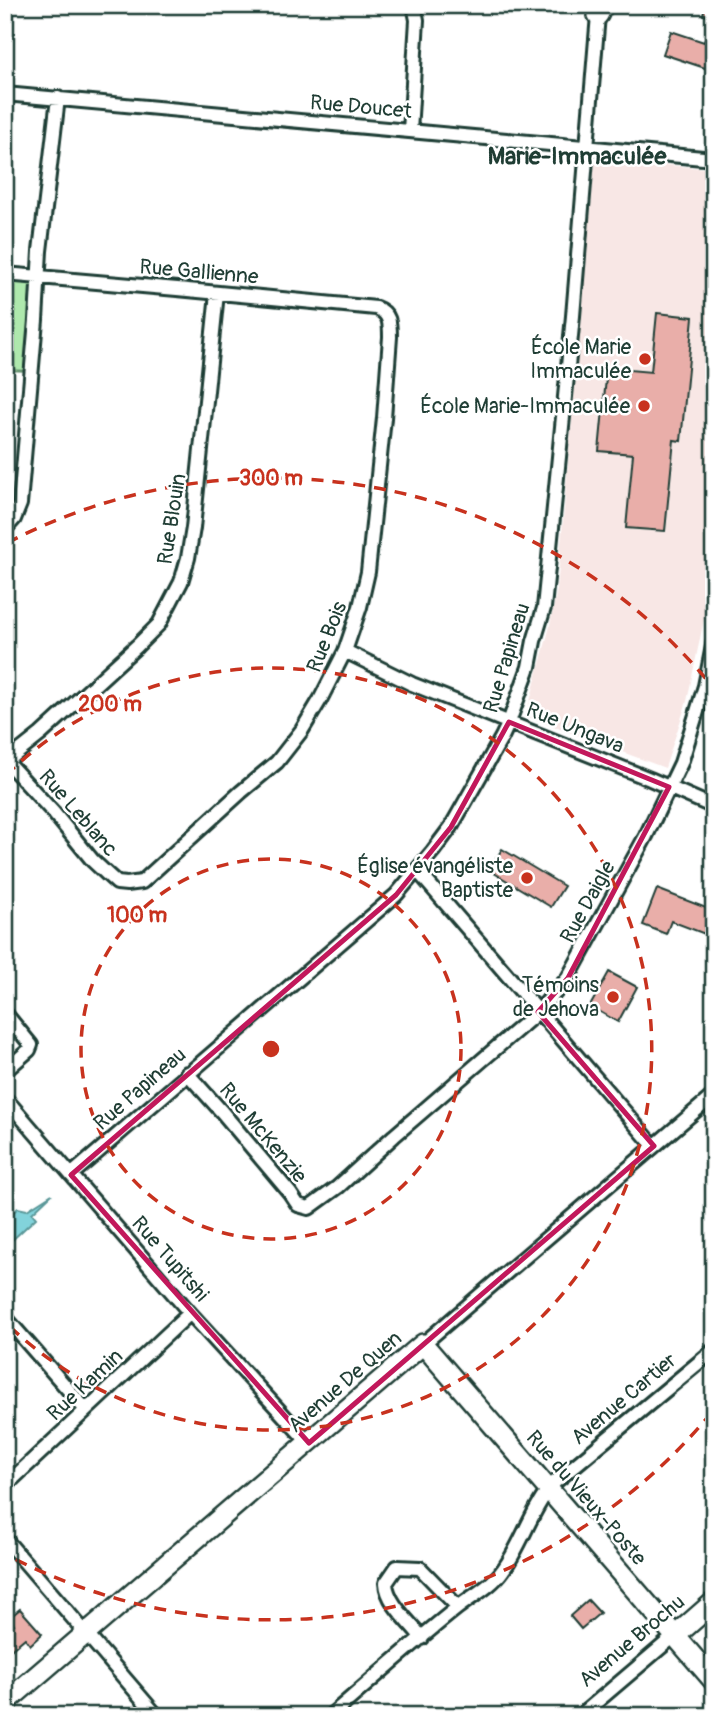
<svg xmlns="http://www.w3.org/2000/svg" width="719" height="1721" font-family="Pangolin,sans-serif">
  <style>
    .built { fill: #f8e7e5 }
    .green { fill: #aee8ad; stroke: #669270; stroke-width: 2 }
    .water { fill: #82d3db; stroke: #5a9798; stroke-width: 2 }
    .building { fill: #e9aea9; stroke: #1f3d34; stroke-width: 2 }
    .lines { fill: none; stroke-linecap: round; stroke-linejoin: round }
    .street-casing { stroke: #1f3d34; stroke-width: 18 }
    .secondary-casing { stroke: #1f3d34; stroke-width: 24 }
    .street { stroke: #fff; stroke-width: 12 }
    .secondary { stroke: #fff; stroke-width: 19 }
    .marked { fill: none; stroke: #c2185b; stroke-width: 5; stroke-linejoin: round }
    .ring { fill: none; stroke: #c8321e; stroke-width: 3.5; stroke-dasharray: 12 9 }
    .poi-dot { fill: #c8321e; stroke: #fff; stroke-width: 2.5 }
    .labels { text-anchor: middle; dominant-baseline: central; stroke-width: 5; stroke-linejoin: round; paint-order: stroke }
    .street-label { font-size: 21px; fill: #1f3d34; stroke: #fff }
    .poi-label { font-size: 21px; fill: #1f3d34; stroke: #fff; text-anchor: end }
    .quarter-label { font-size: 24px; font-weight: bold; fill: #1f3d34; stroke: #fff }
    .centre { fill: #c8321e; stroke: #fff; stroke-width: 3.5 }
    .ring-label { font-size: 21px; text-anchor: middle; font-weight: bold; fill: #c8321e; stroke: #fff; stroke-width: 5; stroke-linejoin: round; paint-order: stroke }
  </style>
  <rect width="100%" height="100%" fill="#fff"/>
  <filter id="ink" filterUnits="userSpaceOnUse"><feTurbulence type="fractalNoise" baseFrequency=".0143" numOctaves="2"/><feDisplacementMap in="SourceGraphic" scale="14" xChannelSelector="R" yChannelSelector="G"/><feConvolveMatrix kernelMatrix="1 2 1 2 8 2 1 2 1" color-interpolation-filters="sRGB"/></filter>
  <g filter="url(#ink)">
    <!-- built -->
    <path class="built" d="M595,159L714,169V549L708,600L687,701L665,768L526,716L549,630L557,589Z"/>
    <!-- green -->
    <path class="green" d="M5,275L42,278L31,371L5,370Z"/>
    <!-- water -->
    <path class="water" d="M52,1194L32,1213L36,1218L10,1242L5,1240V1219L18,1208L27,1210Z"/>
    <!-- building -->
    <path class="building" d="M705,5H714V28L709,27L713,17L703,15Z
      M709,27L714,28V71L663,54L671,31L704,42Z
      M657,313L693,317L681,441L674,440L665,531L626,528L633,454L599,451L607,368L651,372Z
      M502,849L564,886L551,907L489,870Z
      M657,889L714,911L705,934L671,921L666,934L643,925Z
      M609,972L637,987L618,1022L590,1006Z
      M588,1600L600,1613L581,1629L570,1616Z
      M20,1609L42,1634L30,1645L25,1638L5,1655V1631L14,1624L9,1618Z"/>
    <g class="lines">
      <!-- street casing -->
      <g class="street-casing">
        <path id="street" d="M5,94L714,159
          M410,131L417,20L414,5
          M5,274L177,289L376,308C390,313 390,323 390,337L384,418L368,572L360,607L345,651L320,700L302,730L277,762L241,792L142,882L127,884L117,883L107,874L93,861L53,812L5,760
          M5,529L14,519L20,504L36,320L40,251L58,98
          M345,651L412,684L650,779L714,807
          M7,761L41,734L137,646L159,624L181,582L188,558L193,528L217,293
          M417,870L654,1146
          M5,1013L31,1045L29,1050L5,1071
          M187,1073L222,1112L290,1193L298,1205L309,1208L338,1187L394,1136L538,1012L568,978L646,836L681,763L705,686L714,641
          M5,1098L190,1313L309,1443
          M71,1175L396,895L433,851L451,827L502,737L509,722L529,667L534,641L544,608L573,316L598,15
          M5,1317L86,1410
          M423,1344L714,1095
          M5,1486L190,1313
          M5,1539L157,1716
          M422,1638C410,1622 387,1603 386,1583L397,1567L420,1568L458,1607
          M330,1716C372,1680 414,1642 457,1608C472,1596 492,1586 503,1570C523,1543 531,1508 555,1482L714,1350
          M580,1716L679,1632"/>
      </g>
      <!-- secondary casing -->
      <g class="secondary-casing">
        <path id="secondary" d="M598,15L603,5
          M682,1630L714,1602
          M5,1703L423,1344L714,1681"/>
      </g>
      <!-- street -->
      <use href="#street" class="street"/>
      <!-- secondary -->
      <use href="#secondary" class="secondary"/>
    </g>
  </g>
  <!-- marked area -->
  <path class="marked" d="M509,722L669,787L568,978L538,1012L654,1146L309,1443L71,1175L396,895L451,827Z"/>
  <!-- distance rings -->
  <g class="ring">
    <circle cx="271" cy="1049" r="190"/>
    <path d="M6 775A381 381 0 1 1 6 1323"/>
    <path d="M712 1412A571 571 0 0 1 7 1555M7 543A571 571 0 0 1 712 686"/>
  </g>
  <!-- markers -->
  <g class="poi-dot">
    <circle cx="645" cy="359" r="7"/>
    <circle cx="644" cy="406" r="7"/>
    <circle cx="527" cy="878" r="7"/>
    <circle cx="613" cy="997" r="7"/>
  </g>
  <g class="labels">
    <!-- street labels -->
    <g class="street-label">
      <text transform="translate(361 107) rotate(5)">Rue Doucet</text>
      <text transform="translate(199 272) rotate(5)">Rue Gallienne</text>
      <text transform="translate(172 519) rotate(-81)">Rue Blouin</text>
      <text transform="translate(327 637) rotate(-68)">Rue Bois</text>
      <text transform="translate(507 658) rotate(-73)">Rue Papineau</text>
      <text transform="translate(575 728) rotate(22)">Rue Ungava</text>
      <text transform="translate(78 813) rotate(49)">Rue Leblanc</text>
      <text transform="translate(588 902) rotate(-61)">Rue Daigle</text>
      <text transform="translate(140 1089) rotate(-41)">Rue Papineau</text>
      <text transform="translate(263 1133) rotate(50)">Rue McKenzie</text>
      <text transform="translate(170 1259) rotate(49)">Rue Tupitshi</text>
      <text transform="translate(345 1382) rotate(-41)">Avenue De Quen</text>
      <text transform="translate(85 1385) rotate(-43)">Rue Kamin</text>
      <text transform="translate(624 1399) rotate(-40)">Avenue Cartier</text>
      <text transform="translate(586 1498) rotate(49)">Rue du Vieux-Poste</text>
      <text transform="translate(632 1641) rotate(-40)">Avenue Brochu</text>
    </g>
    <!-- poi labels -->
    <g class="poi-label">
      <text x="631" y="347">École Marie<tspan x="631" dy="24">Immaculée</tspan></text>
      <text x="630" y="406">École Marie-Immaculée</text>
      <text x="513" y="866">Église évangéliste<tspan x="513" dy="24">Baptiste</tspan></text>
      <text x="599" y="985">Témoins<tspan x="599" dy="24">de Jehova</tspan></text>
    </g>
    <!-- quarter labels -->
    <g class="quarter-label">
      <text x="577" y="156">Marie-Immaculée</text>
    </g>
  </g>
  <circle cx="271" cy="1049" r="10" class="centre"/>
  <g class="ring-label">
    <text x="271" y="485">300 m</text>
    <text x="110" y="711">200 m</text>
    <text x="137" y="922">100 m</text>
  </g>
  <!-- margin -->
  <rect width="719" height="1721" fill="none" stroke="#fff" stroke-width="28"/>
  <rect x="14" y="14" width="691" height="1693" fill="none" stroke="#1f3d34" stroke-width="2.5" filter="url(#ink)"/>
</svg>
